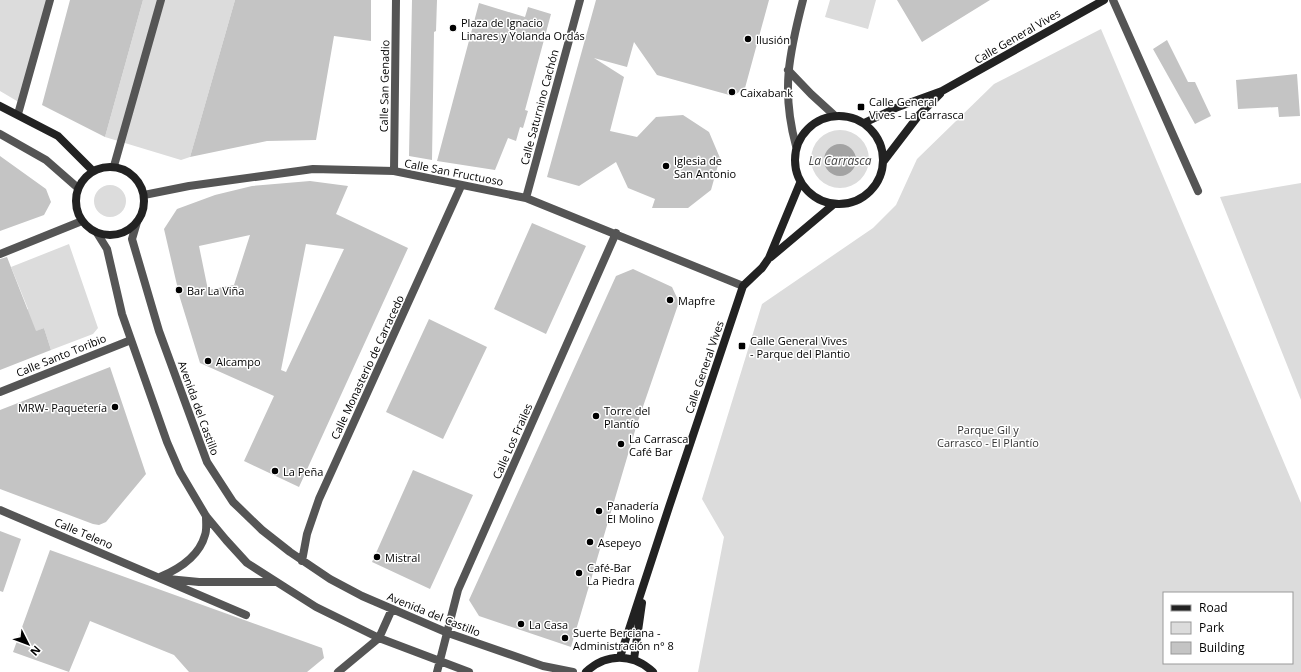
<svg xmlns="http://www.w3.org/2000/svg" width="1301" height="672" font-family="'Open Sans',sans-serif">
  <style>
    .green { fill: #dcdcdc; fill-rule: evenodd }
    .water { fill: #a3a3a3 }
    .building { fill: #c4c4c4; fill-rule: evenodd }
    .lines { fill: none; stroke-linecap: round; stroke-linejoin: round }
    .street { stroke: #555; stroke-width: 8 }
    .secondary { stroke: #222; stroke-width: 8 }
    .poi-dot { fill: #000; stroke: #fff; stroke-width: 1.5 }
    .labels { text-anchor: middle; dominant-baseline: central; stroke-width: 3; stroke-linejoin: round; paint-order: stroke }
    .poi-label { font-size: 11px; fill: #000; stroke: #fff; text-anchor: start }
    .street-label { font-size: 11px; fill: #000; stroke: #fff }
    .park-label { font-size: 11px; fill: #333; stroke: #fff }
    .water-label { font-size: 12px; font-style: italic; fill: #444; stroke: #fff }
  </style>
  <rect width="100%" height="100%" fill="#fff"/>
  <!-- green -->
  <path class="green" d="M0,0H50L22,104L0,91Z
    M143,0H235L190,157L181,160L105,137Z
    M830,0H876L868,29L825,17Z
    M1101,29L1301,503V672H698L724,537L702,499L762,304L873,228L896,205L917,159L994,84ZM1164,593H1292V663H1164Z
    M811 159a29 29 0 1 1 58 0a29 29 0 1 1-58 0Z
    M1301,183V400L1220,197Z
    M94 201a16 16 0 1 1 32 0a16 16 0 1 1-32 0Z
    M69,244L98,328L93,334L51,350L44,328L32,333L22,313L28,309L11,267Z"/>
  <!-- water -->
  <path class="water" d="M824 160a16 16 0 1 1 32 0a16 16 0 1 1-32 0Z"/>
  <!-- building -->
  <path class="building" d="M70,0H143L105,137L42,105Z
    M235,0H371V41L334,36L316,140L267,141L190,157Z
    M412,0H437L436,31L434,32L432,160L409,156Z
    M596,0H769L745,88L733,96L657,75L634,42L627,67L594,58L624,77L610,131L637,137L656,117L683,115L709,132L720,158L711,190L688,208H652L655,199L628,188L616,162L579,186L547,177Z
    M897,0H990L922,42Z
    M479,3L525,17L528,7L551,14L525,110L528,111L523,128L520,127L516,141L508,138L495,170L437,161Z
    M1167,40L1188,82H1195L1211,116L1195,124L1153,49Z
    M1297,74L1300,116L1279,117L1278,107L1238,109L1236,80Z
    M0,156L46,189L51,202L44,215L0,231Z
    M310,181L348,186L336,214L408,248L299,487L244,461L274,396L200,363L180,298L164,229L177,209L215,195L252,186ZM250,235L234,285L208,290L199,246ZM306,244L344,249L286,372L281,370Z
    M532,223L586,246L546,334L494,309Z
    M7,257L36,331L44,328L51,350L0,370V259Z
    M633,269L672,287L679,302L637,424L571,647L479,616L469,600L616,276Z
    M429,319L487,347L443,439L386,412Z
    M110,367L146,474L106,522L99,525L93,524L0,489V410Z
    M413,470L473,495L430,589L372,562Z
    M0,531L21,539L3,592L0,591Z
    M50,550L322,648L324,658L307,672H189L174,655L90,621L69,672L13,652Z"/>
  <g class="lines">
    <!-- street -->
    <path class="street" d="M1113,0L1198,191
      M788,70L811,94L834,115
      M18,114L50,0
      M0,134L46,160L78,188
      M796,146C781,91 789,54 803,0
      M114,166L161,0
      M394,171L396,0
      M144,195L189,186L313,169L394,171L526,198L743,286
      M526,198L580,0
      M137,222L132,239L159,331L207,462L233,502L262,530L290,552L330,579L362,596L448,633L543,666L573,672
      M97,233L107,249L122,314L167,442L180,472L206,516L226,540L247,563L316,607L379,638L469,672
      M0,254L82,221
      M0,392L131,340
      M0,510L246,615
      M302,561L307,534L319,499L461,186
      M160,577C179,569 199,557 205,535C207,530 206,522 206,516
      M168,579L199,582H276
      M338,672L379,638L392,609
      M437,672L458,590L616,233"/>
    <!-- secondary -->
    <path class="secondary" d="M0,106L58,136L93,171
      M795 160a44 44 0 1 1 88 0a44 44 0 1 1-88 0Z
      M864,123L898,107L942,91L1104,0
      M883,162L919,115L940,94
      M76 201a34 34 0 1 1 68 0a34 34 0 1 1-68 0Z
      M771,257L834,204
      M620,657L669,507L743,286L762,268L769,258L800,183
      M634,659L642,603
      M586,672C606,653 633,653 653,672"/>
  </g>
  <!-- markers -->
  <g class="poi-dot">
    <circle cx="453" cy="28" r="4"/>
    <circle cx="748" cy="39" r="4"/>
    <circle cx="732" cy="92" r="4"/>
    <rect x="857" y="103" width="8" height="8" rx="2"/>
    <circle cx="666" cy="166" r="4"/>
    <circle cx="179" cy="290" r="4"/>
    <circle cx="670" cy="300" r="4"/>
    <rect x="738" y="342" width="8" height="8" rx="2"/>
    <circle cx="208" cy="361" r="4"/>
    <circle cx="115" cy="407" r="4"/>
    <circle cx="596" cy="416" r="4"/>
    <circle cx="621" cy="444" r="4"/>
    <circle cx="275" cy="471" r="4"/>
    <circle cx="599" cy="511" r="4"/>
    <circle cx="590" cy="542" r="4"/>
    <circle cx="377" cy="557" r="4"/>
    <circle cx="579" cy="573" r="4"/>
    <circle cx="521" cy="624" r="4"/>
    <circle cx="565" cy="638" r="4"/>
  </g>
  <g class="labels">
    <!-- poi labels -->
    <g class="poi-label">
      <text x="461" y="22">Plaza de Ignacio<tspan x="461" dy="13">Linares y Yolanda Ordás</tspan></text>
      <text x="756" y="39">Ilusión</text>
      <text x="740" y="92">Caixabank</text>
      <text x="869" y="101">Calle General<tspan x="869" dy="13">Vives - La Carrasca</tspan></text>
      <text x="674" y="160">Iglesia de<tspan x="674" dy="13">San Antonio</tspan></text>
      <text x="187" y="290">Bar La Viña</text>
      <text x="678" y="300">Mapfre</text>
      <text x="750" y="340">Calle General Vives<tspan x="750" dy="13">- Parque del Plantio</tspan></text>
      <text x="216" y="361">Alcampo</text>
      <text x="107" y="407" text-anchor="end">MRW- Paquetería</text>
      <text x="604" y="410">Torre del<tspan x="604" dy="13">Plantío</tspan></text>
      <text x="629" y="438">La Carrasca<tspan x="629" dy="13">Café Bar</tspan></text>
      <text x="283" y="471">La Peña</text>
      <text x="607" y="505">Panadería<tspan x="607" dy="13">El Molino</tspan></text>
      <text x="598" y="542">Asepeyo</text>
      <text x="385" y="557">Mistral</text>
      <text x="587" y="567">Café-Bar<tspan x="587" dy="13">La Piedra</tspan></text>
      <text x="529" y="624">La Casa</text>
      <text x="573" y="632">Suerte Berciana -<tspan x="573" dy="13">Administración n° 8</tspan></text>
    </g>
    <!-- street labels -->
    <g class="street-label">
      <text transform="translate(1017 36) rotate(-30)">Calle General Vives</text>
      <text transform="translate(384 86) rotate(-89)">Calle San Genadio</text>
      <text transform="translate(539 107) rotate(-75)">Calle Saturnino Cachón</text>
      <text transform="translate(454 172) rotate(11)">Calle San Fructuoso</text>
      <text transform="translate(61 355) rotate(-22)">Calle Santo Toribio</text>
      <text transform="translate(367 367) rotate(-65)">Calle Monasterio de Carracedo</text>
      <text transform="translate(704 367) rotate(-71)">Calle General Vives</text>
      <text transform="translate(199 408) rotate(70)">Avenida del Castillo</text>
      <text transform="translate(512 441) rotate(-66)">Calle Los Frailes</text>
      <text transform="translate(84 533) rotate(23)">Calle Teleno</text>
      <text transform="translate(434 614) rotate(22)">Avenida del Castillo</text>
    </g>
    <!-- park labels -->
    <g class="park-label">
      <text x="988" y="429">Parque Gil y<tspan x="988" dy="13">Carrasco - El Plantío</tspan></text>
    </g>
    <!-- water labels -->
    <g class="water-label">
      <text x="840" y="160">La Carrasca</text>
    </g>
  </g>
  <!-- legend -->
  <rect x="1163" y="592" width="130" height="72" fill="#ffffff" stroke="#999999"/>
  <rect x="1171" y="605" width="20" height="6" fill="#222222" stroke="#999999"/>
  <text x="1199" y="612" font-size="12" fill="#000000">Road</text>
  <rect x="1171" y="622" width="20" height="12" fill="#dcdcdc" stroke="#999999"/>
  <text x="1199" y="632" font-size="12" fill="#000000">Park</text>
  <rect x="1171" y="642" width="20" height="12" fill="#c4c4c4" stroke="#999999"/>
  <text x="1199" y="652" font-size="12" fill="#000000">Building</text>
  <!-- north arrow -->
  <g transform="translate(28 644) rotate(132)" stroke="#ffffff" stroke-width="3" paint-order="stroke">
  <path d="M0-3L7 15L0 10L-7 15Z" fill="#000000"/>
  <text y="-6" font-size="11" font-weight="bold" text-anchor="middle" fill="#000000">N</text>
  </g>
</svg>
